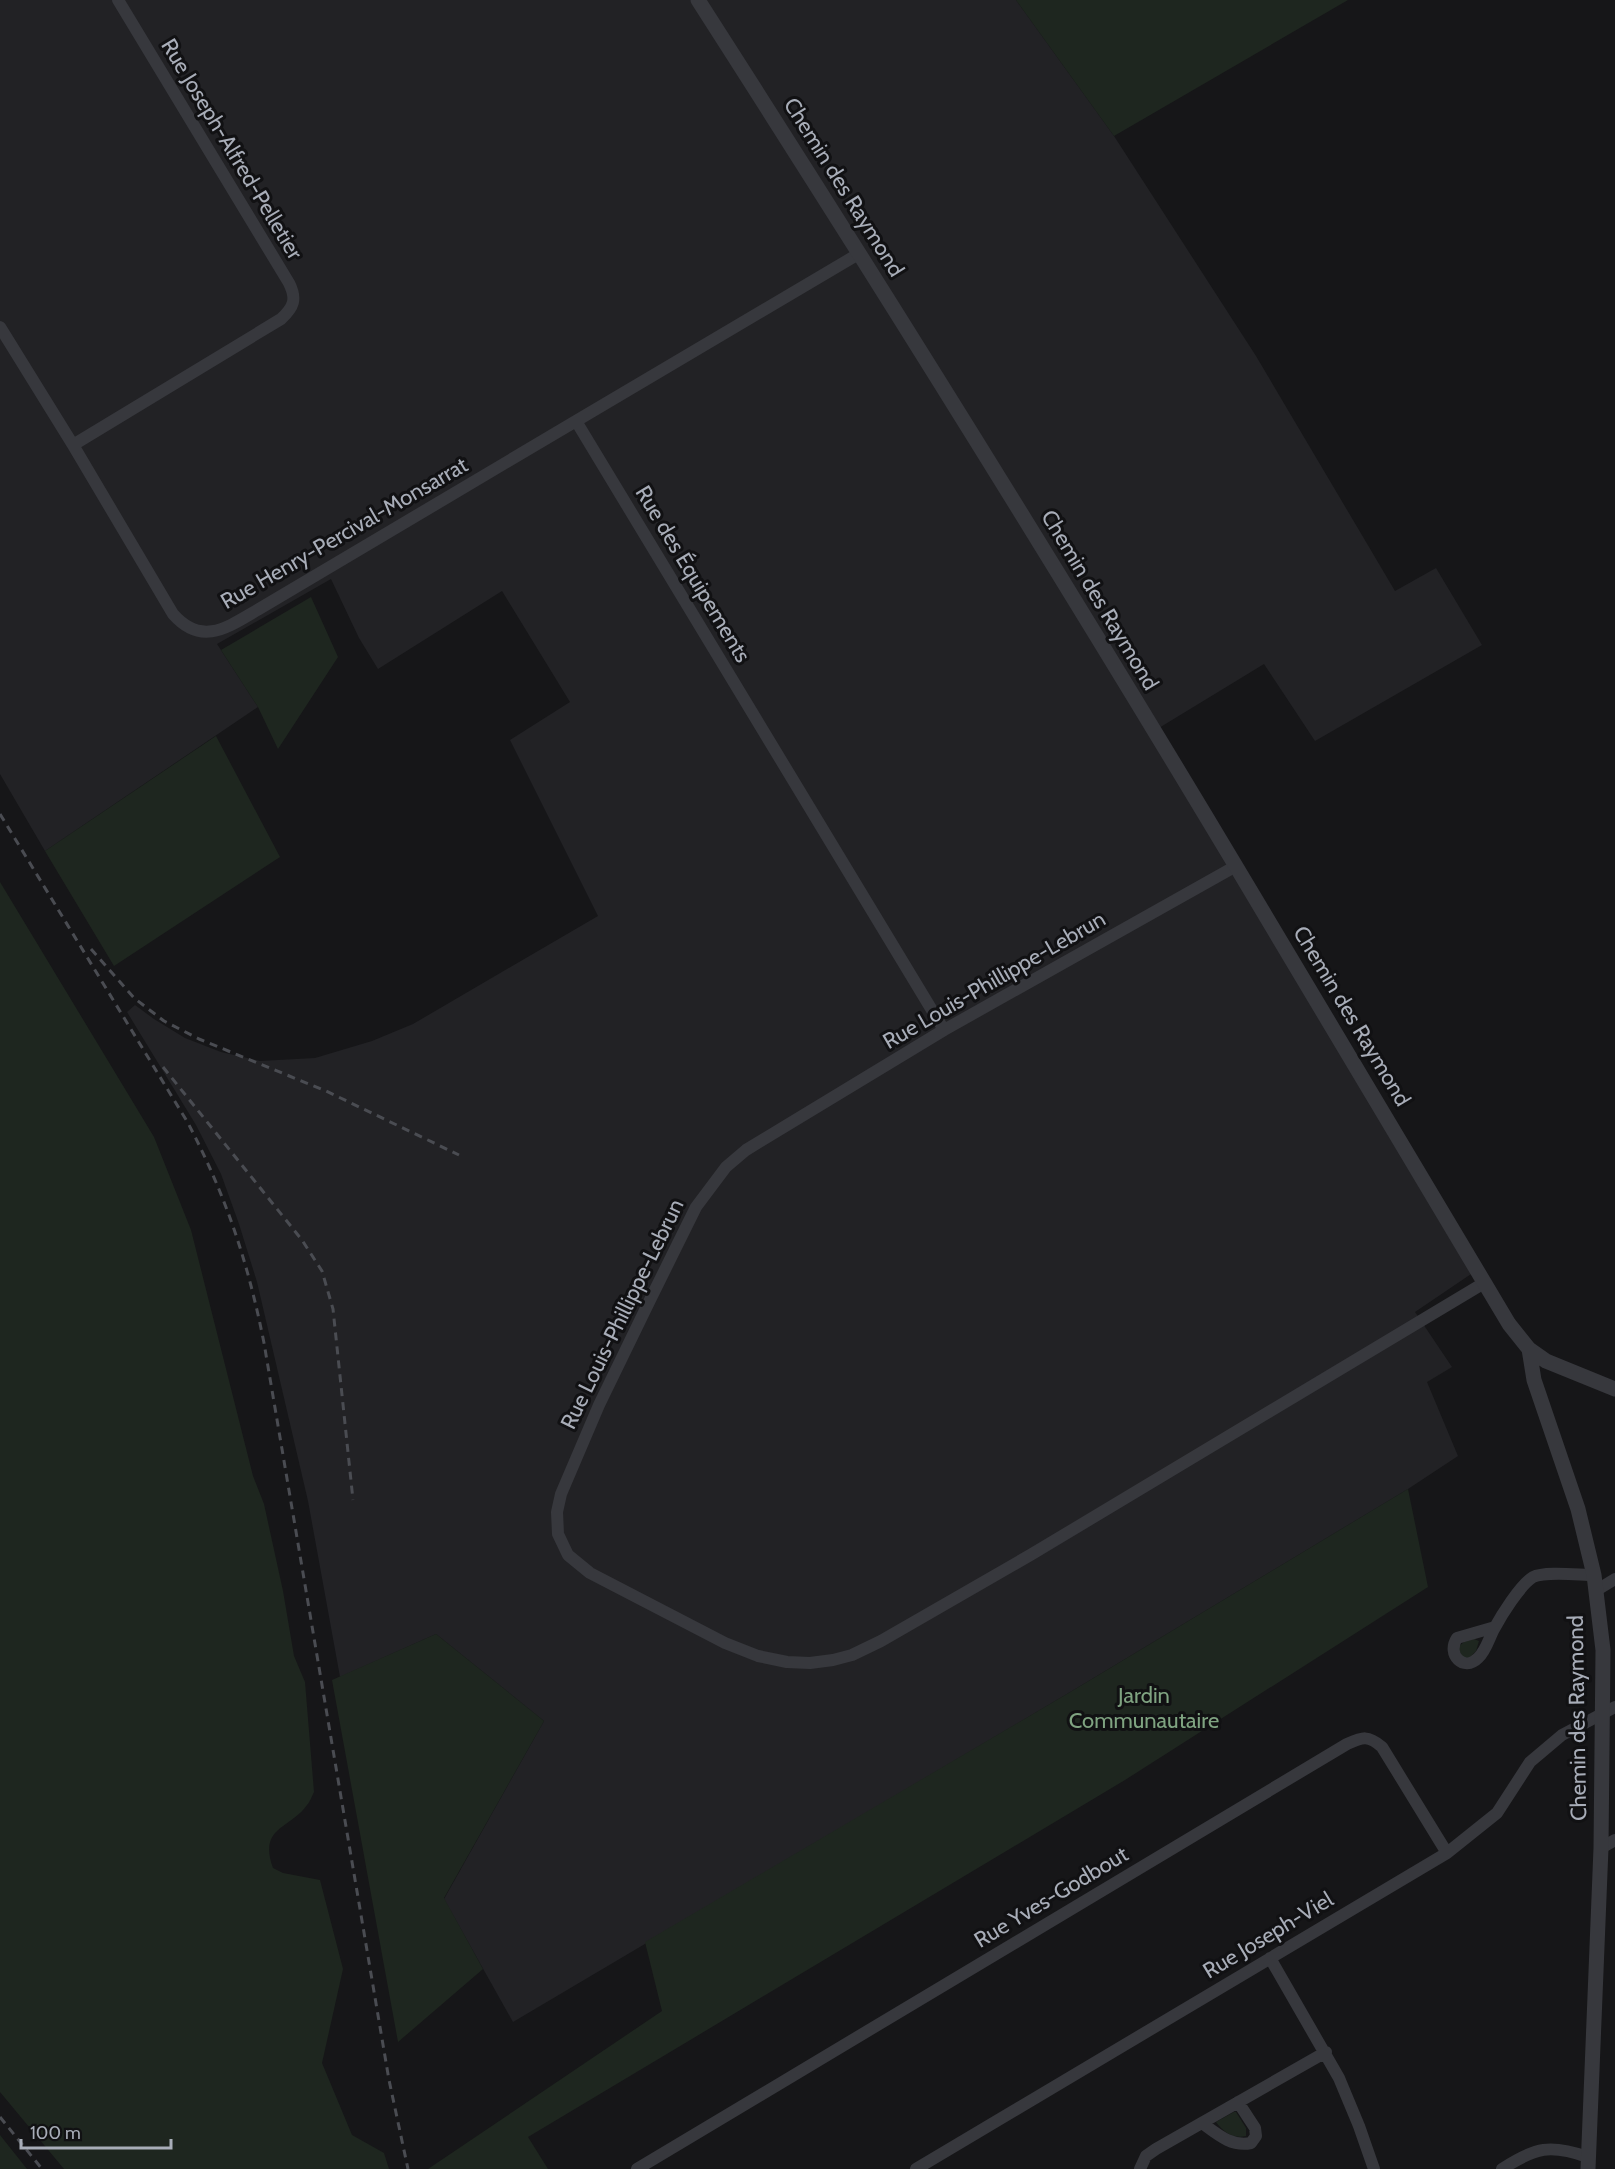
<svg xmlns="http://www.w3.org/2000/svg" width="1615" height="2169" font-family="Cabin,sans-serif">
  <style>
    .built { fill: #222225 }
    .green { fill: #1e261f }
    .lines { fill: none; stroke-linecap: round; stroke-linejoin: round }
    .minor { stroke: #37383d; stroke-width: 12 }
    .tertiary { stroke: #37383d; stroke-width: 15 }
    .rail { stroke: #4a4c52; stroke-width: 3; stroke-dasharray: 8 6; stroke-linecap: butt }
    .labels { text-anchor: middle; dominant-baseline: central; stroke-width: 6; stroke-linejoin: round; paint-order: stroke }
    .street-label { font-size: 22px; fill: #a8adb8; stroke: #111113 }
    .park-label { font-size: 22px; fill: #7fa381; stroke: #111113 }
  </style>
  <rect width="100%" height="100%" fill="#161618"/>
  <!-- built -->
  <path class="built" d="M0,0H1016L1114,136L1256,356L1395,591L1436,568L1482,645L1315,741L1264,664L1154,731L1477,1270L1415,1312L1452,1367L1427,1382L1458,1456L1408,1489L1072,1691L513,2022L444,1899L544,1721L436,1634L340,1677L308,1501L257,1282L239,1224L221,1174L196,1125L127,1012L135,1005L154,1019L185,1038L221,1052L260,1061L315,1058L372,1041L413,1024L598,916L510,740L570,702L502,591L378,669L359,638L331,579L217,644L258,707L45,851L0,774Z"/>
  <!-- green -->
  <path class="green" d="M1016,0H1348L1114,136Z
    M311,597L338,657L278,749L258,707L221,650Z
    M216,736L280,857L114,966L45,851Z
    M0,882L154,1137L191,1230L253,1476L264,1504L283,1591L294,1656L305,1682L314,1792C312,1796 310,1802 307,1805C290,1829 258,1827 273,1868L283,1873L320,1880L343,1969L322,2063L352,2135L384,2153L389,2169H64L0,2092Z
    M1408,1489L1428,1587L1125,1780L528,2137L548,2169H428L662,2011L645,1942L1072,1691Z
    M436,1634L544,1721L444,1898L483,1969L398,2042L332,1680Z
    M1474,1639L1479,1641L1476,1651L1469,1658L1462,1657L1458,1647L1464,1642Z
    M1234,2112H1236L1246,2128V2136C1233,2139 1223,2132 1216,2122Z
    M0,2135L27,2169H0Z"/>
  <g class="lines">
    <!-- minor -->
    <path class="minor" d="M860,253L576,421L944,1030
      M0,327L73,445L173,614C202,647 228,627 259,609L576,421
      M73,445L281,319C294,307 297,299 289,283L118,0
      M1236,866L944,1030L746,1150L726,1167L696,1207L649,1302L599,1405L561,1494L557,1512L558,1534L568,1555L590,1573L725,1643L758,1656L787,1662L810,1663L833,1660L852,1655L881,1641L1032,1554L1484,1283
      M1597,1590L1615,1579
      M1495,1627L1457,1638C1446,1655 1464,1672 1478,1658C1486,1651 1489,1638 1494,1629C1501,1616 1520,1585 1533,1577C1545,1571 1579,1575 1594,1575
      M1601,1848L1615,1840
      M1270,1958L1339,2078L1359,2126L1374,2169
      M1202,2123C1217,2134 1231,2147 1251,2143L1256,2136L1255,2128L1238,2102
      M637,2169L1347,1744C1363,1737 1368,1735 1382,1747L1447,1853
      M916,2169L1447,1853L1497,1813L1530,1762L1562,1735L1615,1707
      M1140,2169L1146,2156L1156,2149L1326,2052
      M1502,2169C1536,2147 1550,2144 1588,2157"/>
    <!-- tertiary -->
    <path class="tertiary" d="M698,0C882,287 1062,576 1237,868C1328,1020 1418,1172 1509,1324L1529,1349L1534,1380L1578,1509L1594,1575L1603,1650L1601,1848L1588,2169
      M1529,1349L1546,1361L1615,1389"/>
    <!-- rail -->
    <path class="rail" d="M0,814L188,1123C226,1196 248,1262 264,1343L389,2080L408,2169
      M91,949L134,998L164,1021L199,1039L326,1091L459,1155
      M163,1067L302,1240L322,1271L333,1309L353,1500
      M0,2117L42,2169"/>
  </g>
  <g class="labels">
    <!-- street labels -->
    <g class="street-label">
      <text transform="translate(232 149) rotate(59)">Rue Joseph-Alfred-Pelletier</text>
      <text transform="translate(844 187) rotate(58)">Chemin des Raymond</text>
      <text transform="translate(344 533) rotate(-30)">Rue Henry-Percival-Monsarrat</text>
      <text transform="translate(693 574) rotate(59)">Rue des Équipements</text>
      <text transform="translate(1100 600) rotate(59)">Chemin des Raymond</text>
      <text transform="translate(994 980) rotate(-30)">Rue Louis-Phillippe-Lebrun</text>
      <text transform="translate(1352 1016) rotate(59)">Chemin des Raymond</text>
      <text transform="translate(622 1314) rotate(-64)">Rue Louis-Phillippe-Lebrun</text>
      <text transform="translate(1577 1718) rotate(-91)">Chemin des Raymond</text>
      <text transform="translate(1051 1897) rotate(-31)">Rue Yves-Godbout</text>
      <text transform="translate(1268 1935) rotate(-31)">Rue Joseph-Viel</text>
    </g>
    <!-- park labels -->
    <g class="park-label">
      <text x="1144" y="1695">Jardin<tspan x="1144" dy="25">Communautaire</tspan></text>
    </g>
  </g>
  <!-- scale -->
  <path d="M21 2139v9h150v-9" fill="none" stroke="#a8adb8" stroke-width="3"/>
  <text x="30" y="2139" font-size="18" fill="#a8adb8" stroke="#111113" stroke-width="4.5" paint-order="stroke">100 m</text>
</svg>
